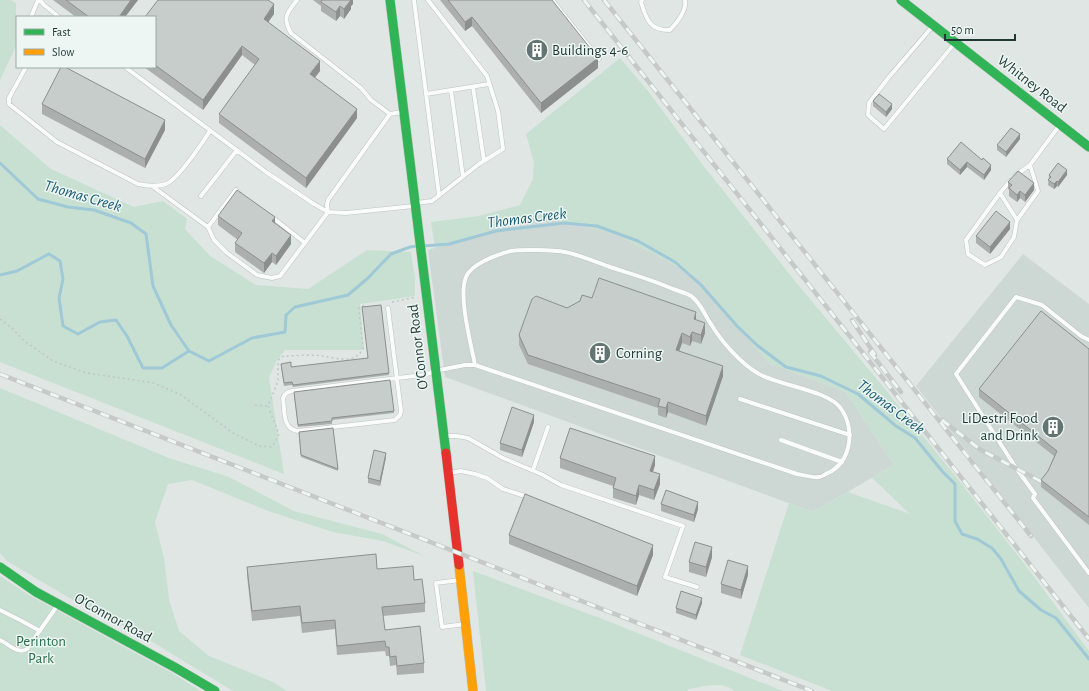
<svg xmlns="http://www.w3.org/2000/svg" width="1089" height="691" font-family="'Alegreya Sans',sans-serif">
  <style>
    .built { fill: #cdd8d4 }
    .green { fill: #c8e0d2 }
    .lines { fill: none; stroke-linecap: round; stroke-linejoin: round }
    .stream { stroke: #9fc9d6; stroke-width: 3 }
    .lane-casing { stroke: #bdc3c1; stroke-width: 5 }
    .fast-casing { stroke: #bcc4c1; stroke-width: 10 }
    .slow-casing { stroke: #bcc4c1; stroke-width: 10 }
    .jam-casing { stroke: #bcc4c1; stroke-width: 10 }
    .path { stroke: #bec7c5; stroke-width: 1.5; stroke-dasharray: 2 3; stroke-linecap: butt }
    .lane { stroke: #fafbfb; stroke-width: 4 }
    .fast { stroke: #30b455; stroke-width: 9 }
    .slow { stroke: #ff9f0a; stroke-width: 9 }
    .jam { stroke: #e5322d; stroke-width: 9 }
    .rail-casing { stroke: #c5c9c8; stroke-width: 4.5 }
    .rail { stroke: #edf6f2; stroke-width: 3; stroke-dasharray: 9; stroke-linecap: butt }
    .wall { fill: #abb0af }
    .shaded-wall { fill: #8b908e }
    .building { fill: #c7cdcb; stroke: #8b908e }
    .labels { text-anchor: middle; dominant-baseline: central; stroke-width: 3; stroke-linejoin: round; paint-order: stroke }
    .poi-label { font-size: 15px; fill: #1f3834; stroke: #edf6f2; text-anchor: start }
    .street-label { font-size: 15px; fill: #1f3834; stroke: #edf6f2 }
    .park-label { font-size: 15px; fill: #296f4b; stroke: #edf6f2 }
    .water-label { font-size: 16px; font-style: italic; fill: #1a5c73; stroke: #edf6f2 }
  </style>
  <rect width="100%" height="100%" fill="#e0e6e4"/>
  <!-- built -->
  <path class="built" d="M534,216L614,233L699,278L769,363L846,392L894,465L813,512L445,377L428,250Z
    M1023,254L1089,304V608L916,386Z"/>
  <!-- green -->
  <path class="green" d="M0,0H11L16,3V46L0,80Z
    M620,58L648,91L702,164L795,281L885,389L957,478L1026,566L1089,651V691H832L740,655L789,503L813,512L848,492L910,514L872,478L894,465L846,392L769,363L699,278L614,233L534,216L435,248L431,222L479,216L520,205L533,179L534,163L526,134Z
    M0,125L51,169L134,207L163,201L187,219L185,229L210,256L256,285L308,289L367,250L411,252L415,278V296L360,304L364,350H285L276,362L269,378L284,474L0,362Z
    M0,388L169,458L229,477L294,511L382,534L424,556L383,541L333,532L268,511L192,480L168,484L155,522L164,558L169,599L179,631L209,656L273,682L287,691H233L141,635L71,599L7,561L0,553Z
    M473,571L605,620L783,691H734C723,680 702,687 689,689L687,691H486Z
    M0,576L27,594L172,673L201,691H0Z"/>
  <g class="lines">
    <!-- stream -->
    <path class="stream" d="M0,163L38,199L68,207L94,210L131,223L146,234L153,286L171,325L189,351L209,361L252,338L285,332L286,315L295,307L348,295L367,279L391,254L410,247L417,246
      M423,246L449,244L496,231L564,223L597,226L638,241L675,262L701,285L738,327L758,346L786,367L821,376L858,394L896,426L915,438L942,471L955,484V521L962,534L977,539L992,548L1001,559L1019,591L1041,610L1056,618L1089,659
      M0,275L17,271L49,254L60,261L63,279L59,298L63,326L78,334L100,322L116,320L127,336L143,368H162L189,351"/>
    <!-- lane casing -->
    <g class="lane-casing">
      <path id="lane" d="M40,0L44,5L59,17
        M297,0C287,13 282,17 291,33L361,88L371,100L390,114
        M414,0L439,195
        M552,0L599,59
        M642,0L641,2C646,19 650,31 670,30C677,22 687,11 685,0
        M31,17L38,0
        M932,27L889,77L869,103L868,115L884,129L955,43
        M26,67L9,98V104L57,142L138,184C147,186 157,187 166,184C179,179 202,143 210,131
        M125,67L266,172L314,204L328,212L346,213L414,206
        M473,87L484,161
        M451,90L463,177
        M426,94L489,84
        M1016,175L1030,165L1059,126
        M152,186L208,227L214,240L227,253L257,275L272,278L280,276L328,212L327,205L328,200L390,114L402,112
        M1000,193L1017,220L1014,237L1001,257L985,265L968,254L966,240L1000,193L1010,181
        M201,196L237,150
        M416,203L432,201L479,164L503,149L498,111L487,76L428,0
        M272,217L305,243
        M1017,220L1038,191L1030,165
        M208,227L236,190L239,193
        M388,308L401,411L400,415L395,420L298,431C282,429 285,411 283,398C285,393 288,392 292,391L397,378L424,375L435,371L465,365H475L797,474C804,475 812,478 819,477C822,477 825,474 828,473C851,462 855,431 842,410C830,390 780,386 759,374C741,364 721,341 711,324C704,314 701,303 691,296C686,293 679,291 673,289C653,280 632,274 610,267C596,262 580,255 565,252C554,250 521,249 511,251C498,254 471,264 466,277C458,296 471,344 475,365
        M1089,340L1081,336L1042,305L1016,297L956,374L1016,468L1035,494L1033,498L1089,573
        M740,399L850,435
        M445,436H457L468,438L503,458L541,474L561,485L683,526L665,577L697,587
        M781,440L842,462
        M533,470L548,427
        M449,473L461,471L475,474L487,478L503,489L525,496
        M460,580L436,583L442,627L465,624
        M0,610L20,620L40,631
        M0,640C8,644 19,655 27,649L57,606"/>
    </g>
    <!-- fast casing -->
    <g class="fast-casing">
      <path id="fast" d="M390,0L446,453
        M901,0L1089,147
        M0,567L36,592L176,668L215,691"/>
    </g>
    <!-- slow casing -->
    <g class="slow-casing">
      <path id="slow" d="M459,565L473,691"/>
    </g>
    <!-- jam casing -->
    <g class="jam-casing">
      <path id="jam" d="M446,453L459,565"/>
    </g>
    <!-- path -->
    <path class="path" d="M392,302L416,297
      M0,319L13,329L23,340L53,361L87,373L154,383L181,395L233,433L259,446L271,447L274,444L279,434L268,406L278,381V361L280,358L284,356C296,356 310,354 322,356C336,358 356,365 363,348L359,311V308L362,306H367
      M255,405L268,406"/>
    <!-- lane -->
    <use href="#lane" class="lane"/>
    <!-- fast -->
    <use href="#fast" class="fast"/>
    <!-- slow -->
    <use href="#slow" class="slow"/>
    <!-- jam -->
    <use href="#jam" class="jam"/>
    <!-- rail casing -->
    <g class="rail-casing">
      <path id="rail" d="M584,0L1089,639
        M604,0L1031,536
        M852,320L875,355
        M870,352L901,392
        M0,374L812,691
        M942,420L981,450L1044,483"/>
    </g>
    <!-- rail -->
    <use href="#rail" class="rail"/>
  </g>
  <!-- wall -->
  <path class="wall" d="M53,0H138L125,17H76Z
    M313,0H353V4L351,6V9L344,19L340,16L336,21L321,11V6Z
    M440,0H552L598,68L541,113L472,26L465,31Z
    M274,14L268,22L320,71L315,78L357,118L306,188L219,123V114L255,65L242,55L203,110L144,67H155V17Z
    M873,101L892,109L886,117L873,106Z
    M42,104L165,130L145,168L42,114Z
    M1020,139L1006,157L997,150V145Z
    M961,142L991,170L984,180L967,167L960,175L947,164V159Z
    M1049,175H1067L1058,187L1057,186L1054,189L1048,185Z
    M1008,182L1034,190L1025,202L1020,198L1017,202L1009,196V190L1008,189Z
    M218,216L275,223L291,244L276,265L272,262L264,273L235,252V243L238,240L218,225Z
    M1010,229L990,254L976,243V236Z
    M592,298L705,333L701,344L692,341L690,346L682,343L679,351L723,376L706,426L668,412L666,418L658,415V408L528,364L519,345V335L567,308Z
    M1089,349V525L1041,487V480L1048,471L1054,456L979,397V389Z
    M281,366L291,367L389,373V375L293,387L292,385L284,386Z
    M294,394L394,411V413L332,420V424L298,427Z
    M534,422L522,457L500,450V443Z
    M299,434L338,469V471L301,457Z
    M386,457L380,486L368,483V478Z
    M560,458L655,465L653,472L660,484L654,500L639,495L636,505L613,498V486L560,468Z
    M661,504L698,509L694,522L661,511Z
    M509,535L653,555L637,596L509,544Z
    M712,557L706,577L689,572V562Z
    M247,567L377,569L414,580L425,603V612L383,616L385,630L424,663V673L397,675L396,665L390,666L389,656H386L385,651L337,655L335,629L302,633L300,616L252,621L247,576Z
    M748,575L741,599L721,593V584Z
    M702,603L696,620L676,613V608Z"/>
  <!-- shaded-wall -->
  <path class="shaded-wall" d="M131,0H138L125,17H118Z
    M350,0H353V4L351,6V9L344,19V9Z
    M274,4V14L264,28V19Z
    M340,6V16L336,21V12Z
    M472,17V26L465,31V22Z
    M242,46V55L203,110V100Z
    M598,58V68L541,113V103Z
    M320,61V71L310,83V74Z
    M892,104V109L886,117V112Z
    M357,109V118L306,188V178Z
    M165,120V130L145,168V159Z
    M1020,134V139L1006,157V152Z
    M967,162V167L960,175V170Z
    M991,165V170L984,180V175Z
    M1067,170V175L1058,187V182Z
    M1057,181V186L1054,189V184Z
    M1034,183V190L1025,202V195Z
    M1020,191V198L1017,202V195Z
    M275,217V226L272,221Z
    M1010,222V229L990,254V247Z
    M291,235V244L276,265V256Z
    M272,253V262L264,273V263Z
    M696,312V321L694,319Z
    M705,323V333L701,344V335Z
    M692,332V341L690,346V337Z
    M682,333V343L676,360V350Z
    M723,366V376L706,426V416Z
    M668,402V412L666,418V408Z
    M534,415V422L522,457V450Z
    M386,453V457L380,486V481Z
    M655,456V465L650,480V471Z
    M660,474V484L654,500V490Z
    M639,485V495L636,505V496Z
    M698,502V509L694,522V515Z
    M653,545V555L637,596V586Z
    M712,547V557L706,577V567Z
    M748,566V575L741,599V590Z
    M702,598V603L696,620V615Z"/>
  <!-- building -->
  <path class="building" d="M66,0H131L119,17H89Z
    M158,0H268L274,4L264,19L320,61L310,74L357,109L306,178L219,114L259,59L242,46L203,100L155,65V17H145Z
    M322,0H351L344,9L340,6L336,12L321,2Z
    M448,0H552L598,58L541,103L472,17L465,22Z
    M61,67H65L165,120L145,159L42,104Z
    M879,94L892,104L886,112L873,101Z
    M1011,128L1020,134L1006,152L997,145Z
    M961,142L982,160L983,158L991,165L984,175L967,162L960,170L947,159Z
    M1058,163L1067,170L1058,182L1057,181L1054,184L1048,180L1051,177L1049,175Z
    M1018,171L1034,183L1025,195L1020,191L1017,195L1009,188L1012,185L1008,182Z
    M237,190L275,217L272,221L291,235L276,256L272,253L264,263L235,243L242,233L218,216Z
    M996,211L1010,222L990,247L976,236Z
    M599,278L696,312L694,319L705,323L701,335L692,332L690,337L682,333L676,350L723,366L706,416L668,402L666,408L658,406L660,399L528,355L519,335L532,299L536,296L567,308L580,301L582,295L592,298Z
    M381,305L389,373L293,385L292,382L284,383L281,364L291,362V367L368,358L362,307Z
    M1041,311L1089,349V517L1041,480L1048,471L1057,451L979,389Z
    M390,380L394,411L332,418V421L298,425L294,392Z
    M512,407L534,415L522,450L500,443Z
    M333,428L338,469L301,455L299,432Z
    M570,428L655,456L650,471L660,474L654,490L639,485L636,496L613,488L616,478L560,458Z
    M374,450L386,453L380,481L368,478Z
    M666,490L698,502L694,515L661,504Z
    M525,494L653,545L637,586L509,535Z
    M695,542L712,547L706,567L689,562Z
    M376,554L377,569L413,566L414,580L422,579L425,603L382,607L385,630L420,626L424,663L397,666L396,656L390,657L389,647H386L385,641L337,646L335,620L302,623L300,606L252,611L247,567Z
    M728,560L748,566L741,590L721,584Z
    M681,591L702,598L696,615L676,608Z"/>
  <!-- icons -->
  <defs>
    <g id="building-disc" transform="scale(1.15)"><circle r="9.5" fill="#637572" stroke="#edf6f2"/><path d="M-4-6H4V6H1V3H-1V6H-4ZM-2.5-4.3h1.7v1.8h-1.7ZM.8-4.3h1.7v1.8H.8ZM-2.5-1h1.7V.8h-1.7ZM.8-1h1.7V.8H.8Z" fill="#fff"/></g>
  </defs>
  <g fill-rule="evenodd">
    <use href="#building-disc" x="537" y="50"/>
    <use href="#building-disc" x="600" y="353"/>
    <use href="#building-disc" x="1053" y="427"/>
  </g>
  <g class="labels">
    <!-- poi labels -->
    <g class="poi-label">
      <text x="552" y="50">Buildings 4-6</text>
      <text x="616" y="353">Corning</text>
      <text x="1038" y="418" text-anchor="end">LiDestri Food<tspan x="1038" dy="17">and Drink</tspan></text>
    </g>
    <!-- street labels -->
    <g class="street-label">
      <text transform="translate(1032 84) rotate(38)">Whitney Road</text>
      <text transform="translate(418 347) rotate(-97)">O'Connor Road</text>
      <text transform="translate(113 618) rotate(29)">O'Connor Road</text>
    </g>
    <!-- park labels -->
    <g class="park-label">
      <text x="41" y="641">Perinton<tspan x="41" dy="17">Park</tspan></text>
    </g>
    <!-- water labels -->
    <g class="water-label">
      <text transform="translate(83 196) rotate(16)">Thomas Creek</text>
      <text transform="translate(527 218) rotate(-7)">Thomas Creek</text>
      <text transform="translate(891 407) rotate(37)">Thomas Creek</text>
    </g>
  </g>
  <!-- legend -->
  <rect x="16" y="16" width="140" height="52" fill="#edf6f2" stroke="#9baaa6"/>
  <rect x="24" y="29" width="20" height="6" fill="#30b455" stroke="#9baaa6"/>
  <text x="52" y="36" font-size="12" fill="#1f3834">Fast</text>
  <rect x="24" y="49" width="20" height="6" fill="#ff9f0a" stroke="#9baaa6"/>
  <text x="52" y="56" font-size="12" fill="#1f3834">Slow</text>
  <!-- scale -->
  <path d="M945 34v6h70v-6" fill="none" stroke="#1f3834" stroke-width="2"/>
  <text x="951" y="34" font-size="12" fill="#1f3834" stroke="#edf6f2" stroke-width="3" paint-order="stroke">50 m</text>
</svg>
